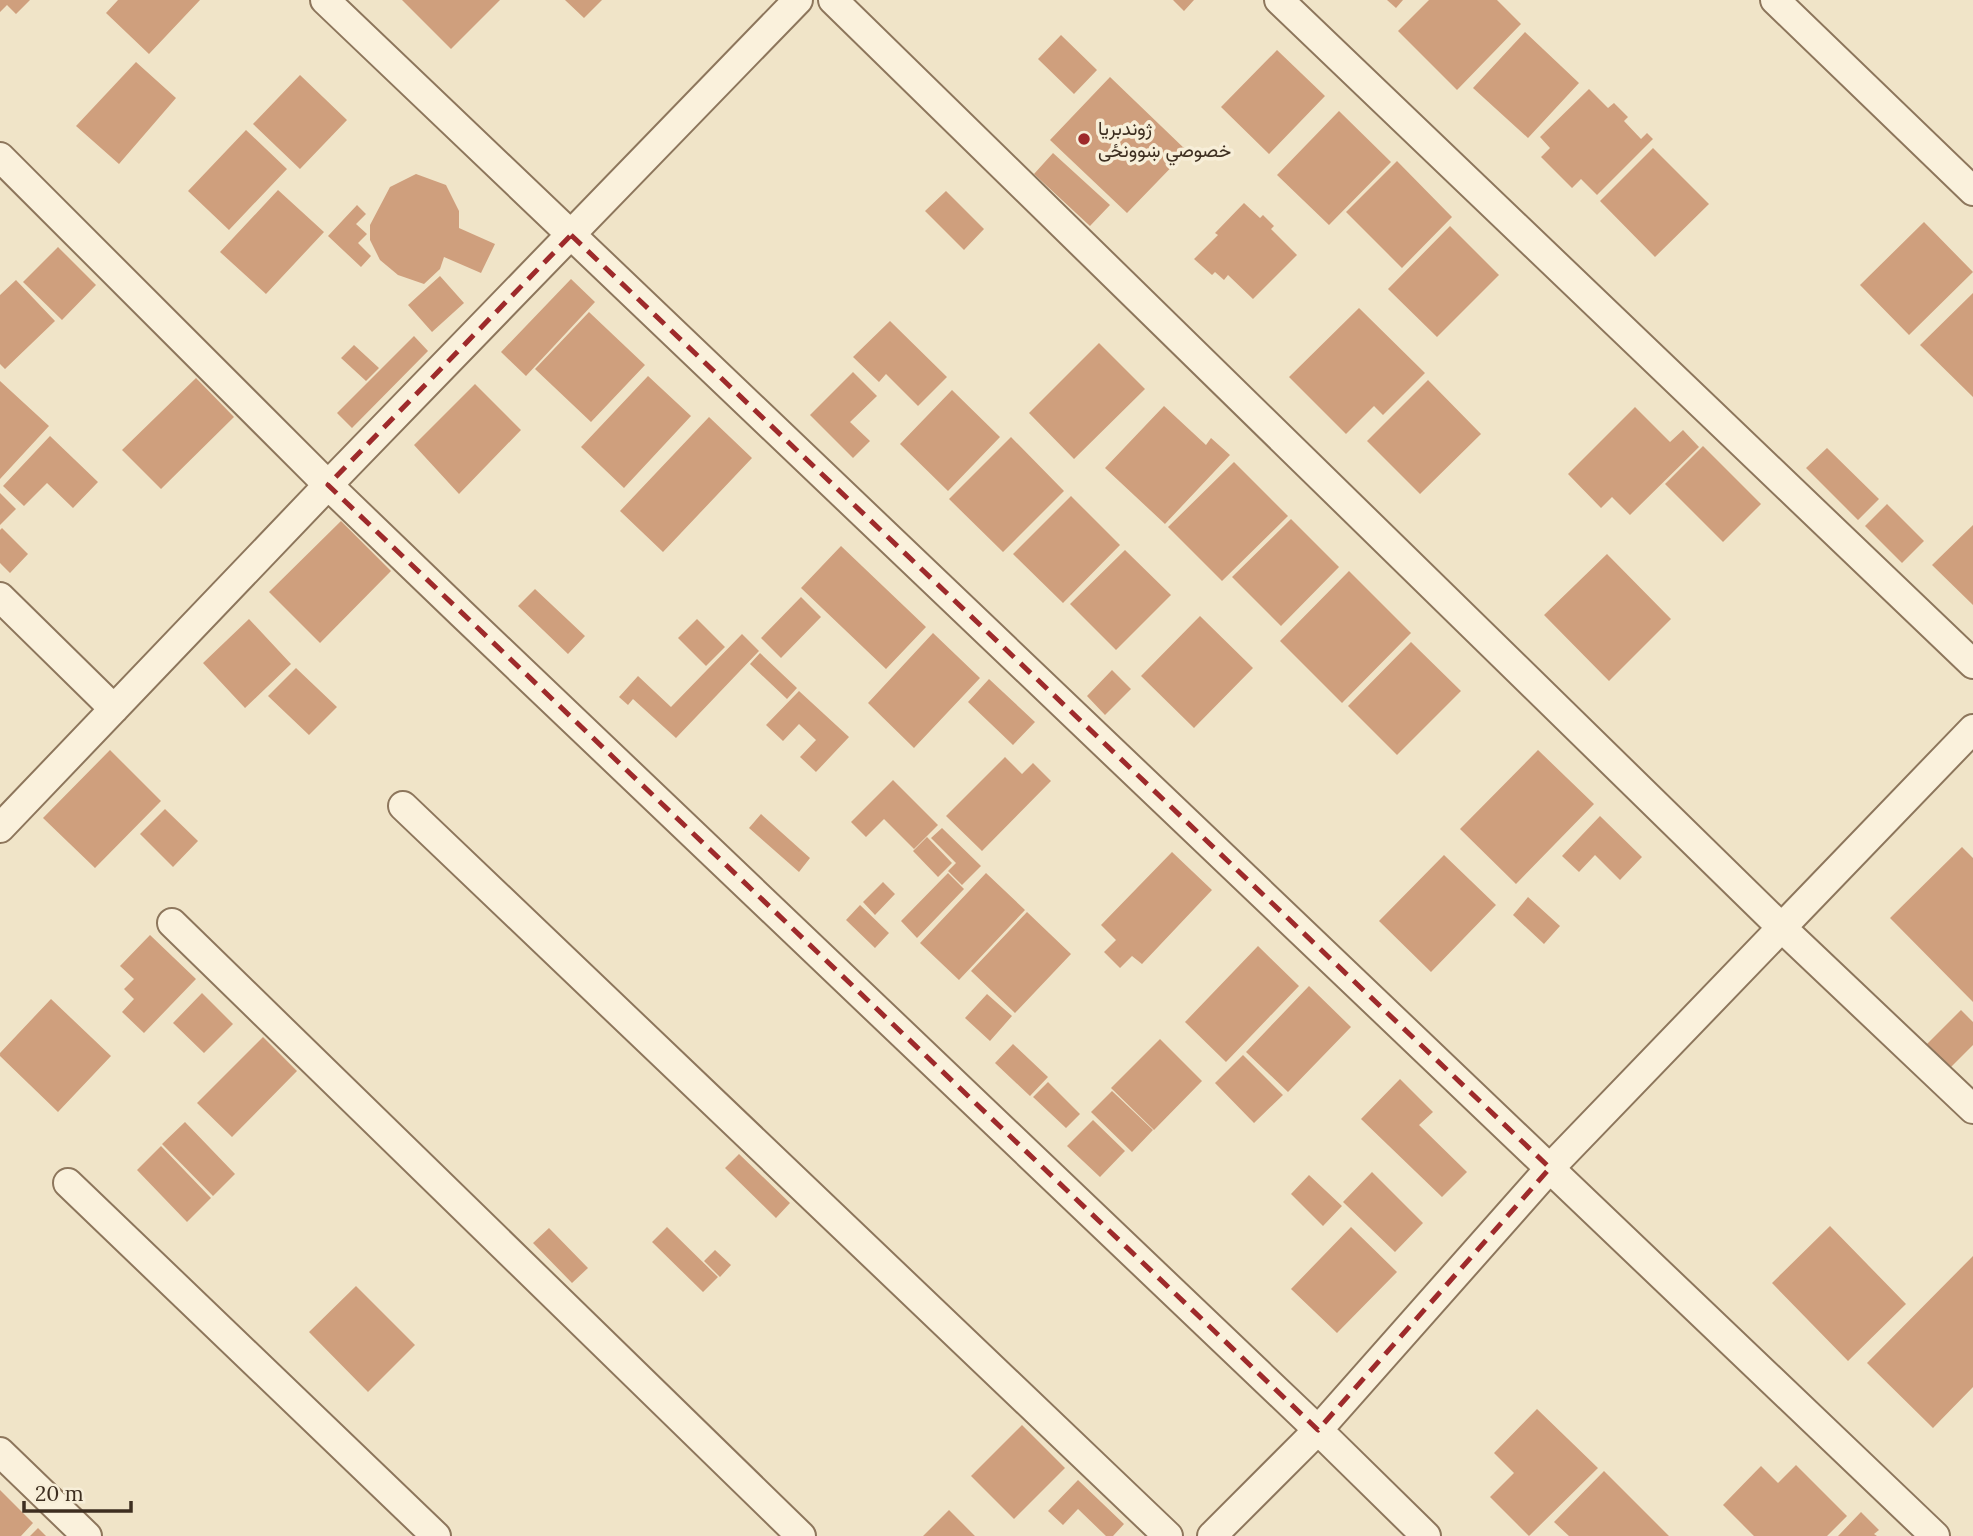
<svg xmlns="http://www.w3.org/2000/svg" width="1973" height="1536" font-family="Lora,Vazirmatn,serif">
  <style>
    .building { fill: #cf9f7d }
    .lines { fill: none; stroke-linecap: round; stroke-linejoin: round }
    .minor-casing { stroke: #8d765c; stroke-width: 32 }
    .minor { stroke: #faf1dc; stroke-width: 28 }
    .marked { fill: none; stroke: #9e2a2b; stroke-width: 5; stroke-dasharray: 14 9; stroke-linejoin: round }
    .poi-dot { fill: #9e2a2b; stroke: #f7eed8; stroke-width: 2.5 }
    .labels { text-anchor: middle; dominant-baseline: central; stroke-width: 7; stroke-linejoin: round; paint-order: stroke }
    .poi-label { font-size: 19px; fill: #3d2e20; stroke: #f7eed8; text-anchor: start }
  </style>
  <rect width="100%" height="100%" fill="#f0e4c8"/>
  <!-- building -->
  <path class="building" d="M0,0H30L16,14L7,5L0,12Z
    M118,0H200L149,54L106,13Z
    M402,0H500L451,49Z
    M565,0H602L584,18Z
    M1173,0H1194L1184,11Z
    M1387,0H1403L1396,8Z
    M1429,0H1497L1521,24L1457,90L1398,31Z
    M1525,32L1579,83L1528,138L1473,88Z
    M1061,35L1097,70L1074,94L1038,59Z
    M1277,50L1325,96L1269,154L1221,107Z
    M136,62L176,98L119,164L76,126Z
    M300,75L347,120L300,169L253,124Z
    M1110,77L1187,151L1127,213L1050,140Z
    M1589,89L1608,108L1614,103L1628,117L1624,121L1641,139L1647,133L1653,139L1597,195L1581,179L1572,188L1541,157L1550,148L1540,137Z
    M1339,111L1391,162L1329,225L1277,175Z
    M246,130L287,169L229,230L188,191Z
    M1653,148L1709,204L1655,257L1600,201Z
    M1053,153L1110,205L1090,226L1034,174Z
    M1397,161L1452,217L1402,268L1346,212Z
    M416,174L446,185L459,211V228L495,244L481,273L444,257L440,269L424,284L398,275L380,260L370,240V225L390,187Z
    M278,190L324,232L266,294L220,252Z
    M946,191L984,229L964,250L925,211Z
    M1244,203L1260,218L1263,215L1274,226L1271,229L1297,255L1253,299L1228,275L1224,280L1215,272L1212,275L1194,259L1218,235L1215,233Z
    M357,205L366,214L356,224L367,234L358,243L371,256L361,267L328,236Z
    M1924,222L1973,272L1909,335L1860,285Z
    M1450,226L1499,275L1437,337L1388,289Z
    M58,247L96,285L62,320L23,282Z
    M440,276L464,303L432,332L408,305Z
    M571,279L595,302L526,376L501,352Z
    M16,280L55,321L5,369L0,364V295Z
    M1973,293V397L1920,345Z
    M1359,308L1425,373L1383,415L1374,406L1346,434L1289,377Z
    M589,312L645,365L591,422L535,369Z
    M890,321L947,377L918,406L886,374L879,382L853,357Z
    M414,336L428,351L352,428L337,413Z
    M1099,343L1145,389L1074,459L1029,413Z
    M354,345L379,368L366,381L341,358Z
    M853,372L877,396L850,422L870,441L853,458L810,415Z
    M648,376L691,416L624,488L581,447Z
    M196,378L234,417L161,489L122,450Z
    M1428,380L1481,434L1420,494L1367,441Z
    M0,381L49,426L0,479Z
    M475,384L521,430L459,494L414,445Z
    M952,390L1000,437L948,491L900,444Z
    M1164,406L1206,445L1211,438L1230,455L1165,524L1105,468Z
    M1635,407L1670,442L1683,430L1699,447L1630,515L1612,497L1601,508L1568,474Z
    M709,417L752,458L663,552L620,511Z
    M50,436L98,482L73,508L47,483L24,506L3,486Z
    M1011,437L1064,491L1003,552L949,499Z
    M1703,446L1761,504L1723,542L1665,484Z
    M1827,448L1879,499L1858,520L1806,468Z
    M1234,462L1288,516L1222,581L1168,527Z
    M0,493L16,509L0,525Z
    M1071,496L1120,545L1063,603L1013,554Z
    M1887,504L1924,541L1902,563L1865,526Z
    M1291,519L1339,567L1281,626L1232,577Z
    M341,521L391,571L320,643L269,592Z
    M1973,525V605L1932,565Z
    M2,528L28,554L10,573L0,563V530Z
    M841,546L926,627L886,669L801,588Z
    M1125,550L1171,595L1116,650L1070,604Z
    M1607,554L1671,619L1609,681L1544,615Z
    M1349,571L1411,633L1342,703L1280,641Z
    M535,589L585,636L568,654L518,606Z
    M801,597L821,617L781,658L761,638Z
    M1200,616L1253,668L1194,728L1141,676Z
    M249,619L291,664L245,708L203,663Z
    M697,619L725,647L706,666L678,638Z
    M933,633L980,678L914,748L868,703Z
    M742,634L759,651L676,738L633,699L628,705L619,697L638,676L671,707Z
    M1411,642L1461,691L1397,755L1348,706Z
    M760,653L797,688L787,699L750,664Z
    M296,668L337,707L309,735L268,696Z
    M1112,670L1131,689L1105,715L1087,696Z
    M989,679L1035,722L1013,745L968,702Z
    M799,691L849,737L816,772L800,757L816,740L799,724L783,741L766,725Z
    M110,750L161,801L95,868L43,818Z
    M1538,750L1594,804L1516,884L1460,829Z
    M1005,757L1022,774L1033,763L1051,781L982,851L946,816Z
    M893,780L938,825L914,849L884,819L866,837L851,822Z
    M165,809L198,841L173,867L140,834Z
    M761,814L810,858L799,872L749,828Z
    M1600,816L1642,857L1620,880L1595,855L1579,872L1562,856Z
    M942,828L981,866L962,885L948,871L956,863L931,838Z
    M927,837L952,863L938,877L913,851Z
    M1962,847L1973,858V1002L1890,918Z
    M1172,852L1212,890L1142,964L1132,956L1120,968L1104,952L1116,940L1101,925Z
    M1444,855L1496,905L1431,972L1379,921Z
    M948,873L964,889L917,938L901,921Z
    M986,873L1025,910L959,980L920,943Z
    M883,882L895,894L875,915L863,902Z
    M1528,897L1560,926L1544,944L1513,915Z
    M860,905L889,933L875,948L846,920Z
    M1027,912L1071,954L1015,1013L971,971Z
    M150,935L196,979L144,1033L122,1012L134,999L124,989L134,979L120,966Z
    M1258,946L1299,986L1226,1062L1185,1022Z
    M1309,986L1351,1027L1288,1092L1246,1052Z
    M202,993L233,1024L204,1053L173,1023Z
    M987,994L1012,1016L990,1041L965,1018Z
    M51,999L111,1056L58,1112L0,1056V1053Z
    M1961,1010L1973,1022V1045L1949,1069L1926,1045Z
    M263,1037L297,1071L232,1137L197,1103Z
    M1160,1039L1202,1081L1154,1130L1111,1088Z
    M1013,1044L1048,1077L1030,1096L995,1063Z
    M1243,1055L1283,1095L1254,1123L1215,1083Z
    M1400,1079L1433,1112L1419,1125L1467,1172L1442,1197L1361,1119Z
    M1048,1082L1080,1114L1066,1128L1033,1097Z
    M1112,1091L1153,1130L1132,1152L1091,1112Z
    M1093,1120L1125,1151L1100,1177L1067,1146Z
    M185,1122L235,1174L213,1196L162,1144Z
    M161,1146L211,1198L187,1222L137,1170Z
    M739,1154L790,1203L776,1218L725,1168Z
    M1372,1172L1423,1223L1395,1252L1343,1202Z
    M1309,1175L1342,1206L1323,1226L1291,1194Z
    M1830,1226L1906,1304L1848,1361L1772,1283Z
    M667,1227L718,1277L703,1292L652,1242Z
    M1351,1227L1397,1272L1337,1333L1291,1289Z
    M549,1228L588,1268L572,1283L533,1243Z
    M715,1250L731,1265L720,1277L704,1261Z
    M1973,1256V1387L1933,1428L1867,1363Z
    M356,1286L415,1345L368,1392L309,1332Z
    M1537,1409L1598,1468L1529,1536L1490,1497L1514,1473L1494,1453Z
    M1022,1425L1065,1468L1014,1519L971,1476Z
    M1796,1465L1847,1516L1827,1536H1754L1723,1505L1761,1466L1778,1483Z
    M1604,1471L1669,1536H1569L1554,1522Z
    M1078,1480L1124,1524L1113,1536H1106L1078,1509L1063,1525L1048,1511Z
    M0,1490L33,1523L21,1536H0Z
    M949,1510L975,1536H923Z
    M1861,1512L1879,1530L1874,1534L1877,1536H1838Z
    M38,1528L46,1536H30Z"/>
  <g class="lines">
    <!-- minor casing -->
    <g class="minor-casing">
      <path id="minor" d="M325,0L1935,1536
        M833,0L1781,927L1973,1109
        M1279,0L1973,664
        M1775,0L1973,191
        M0,157L328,485L462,614L1318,1430L1426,1536
        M0,597L114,709
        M403,806L1168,1536
        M0,828L328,485L798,0
        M172,923L801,1536
        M68,1183L436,1536
        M0,1452L87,1536
        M1212,1536L1318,1430L1550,1168L1973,729"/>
    </g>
    <!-- minor -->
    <use href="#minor" class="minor"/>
  </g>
  <!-- marked area -->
  <path class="marked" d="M571,235L1550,1168L1318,1430L328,485Z"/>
  <!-- markers -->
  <circle class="poi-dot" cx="1084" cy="139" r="7"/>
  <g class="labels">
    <!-- poi labels -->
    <g class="poi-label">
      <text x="1098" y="128">ژوندبریا<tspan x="1098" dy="22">خصوصي ښوونځی</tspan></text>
    </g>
  </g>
  <!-- scale -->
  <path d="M24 1501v10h107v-10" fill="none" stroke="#3d2e20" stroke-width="3.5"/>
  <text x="35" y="1501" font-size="21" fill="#3d2e20" stroke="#f7eed8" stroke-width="5" paint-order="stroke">20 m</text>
</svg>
